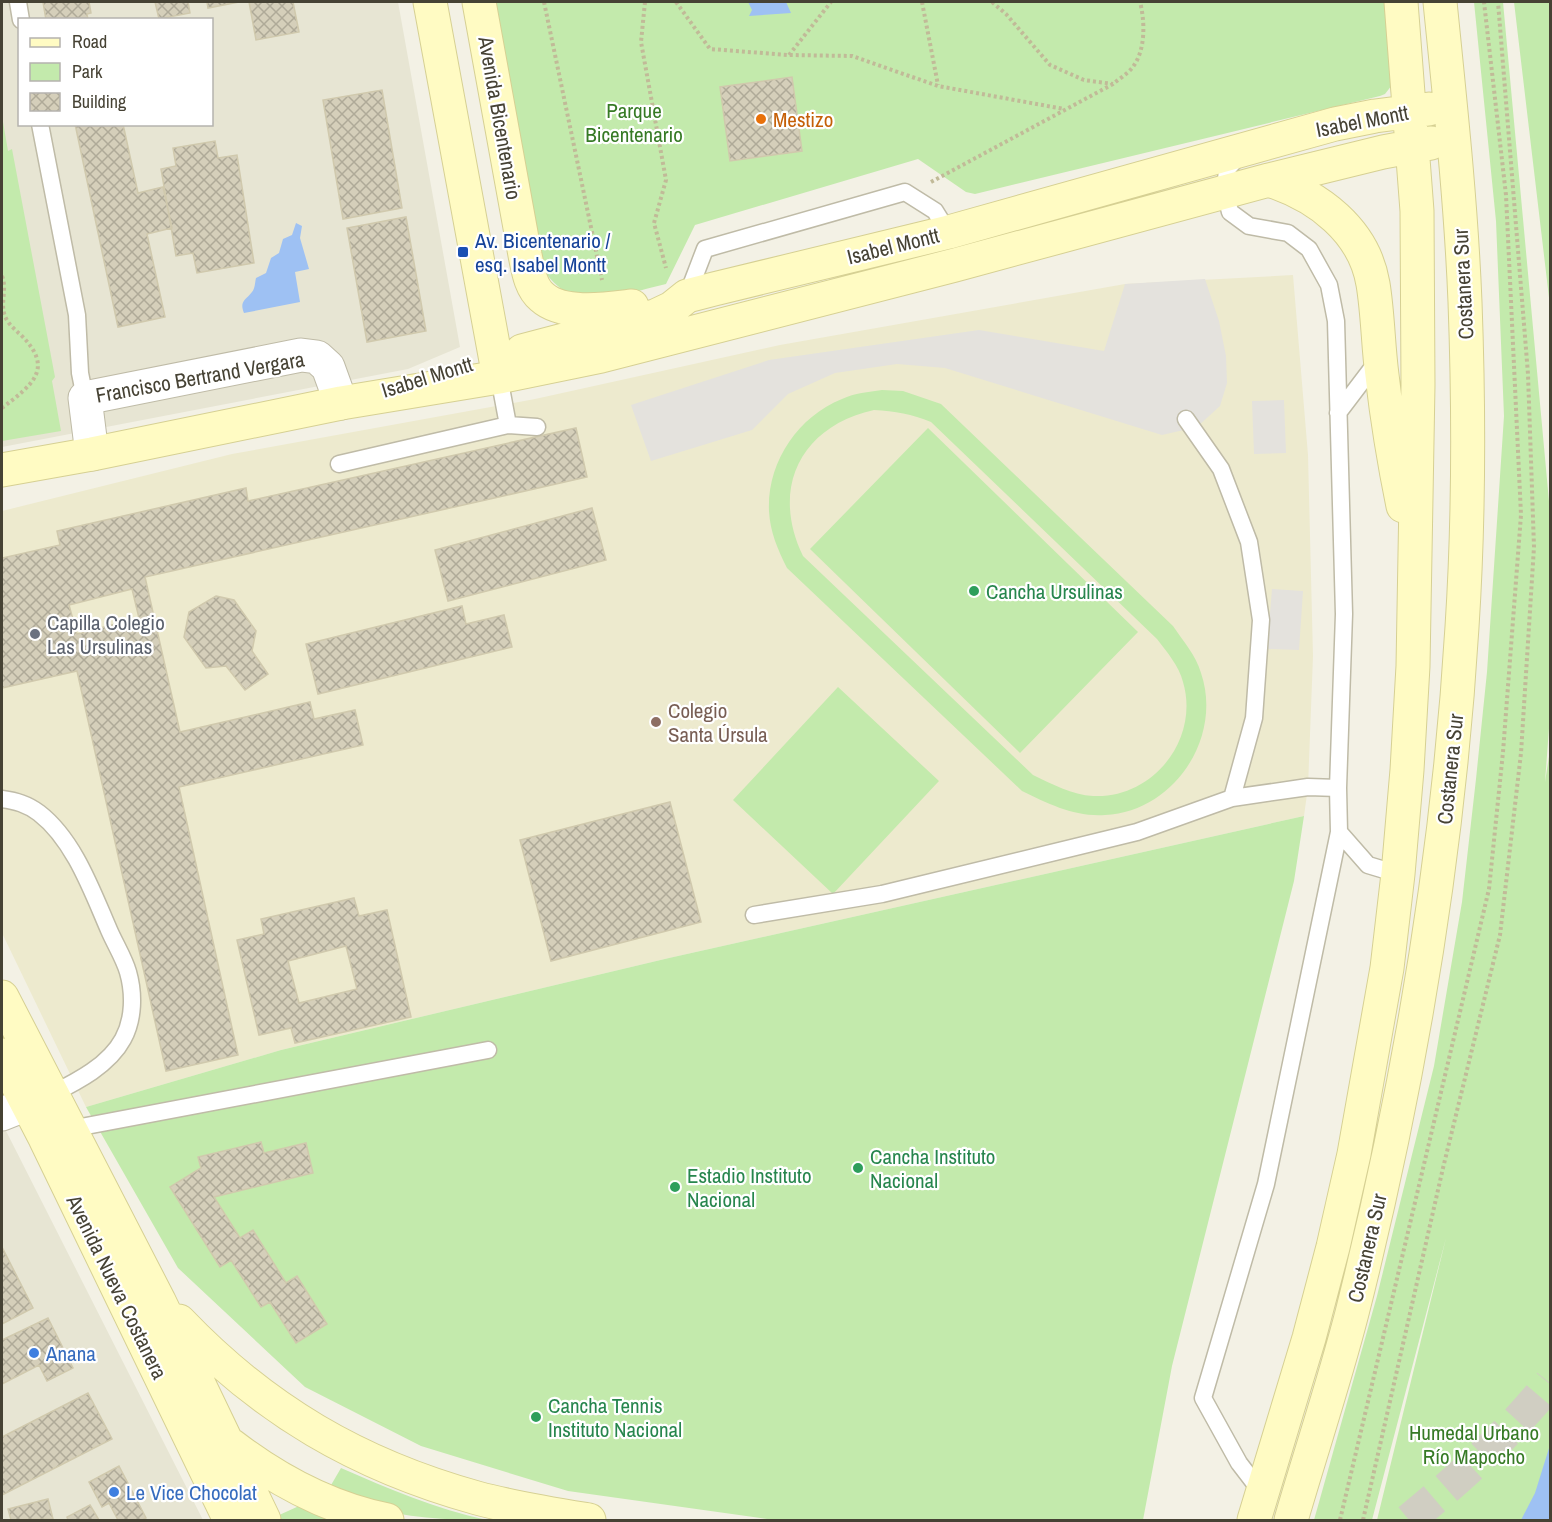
<svg xmlns="http://www.w3.org/2000/svg" width="1552" height="1522" font-family="'Archivo Narrow',sans-serif">
  <style>
    .residential { fill: #e7e5d3; fill-rule: evenodd }
    .education { fill: #edeace }
    .green { fill: #c3eaac; fill-rule: evenodd }
    .parking { fill: #e4e2dd }
    .water { fill: #9ec1f3 }
    .building { fill: url(#building-cross-hatch); stroke: #d0c9ad; stroke-width: 1.5; fill-rule: evenodd }
    .lines { fill: none; stroke-linecap: round; stroke-linejoin: round }
    .highway-tunnel { stroke: #d0cec2; stroke-width: 33; stroke-dasharray: 33 16; stroke-linecap: butt }
    .lane-casing { stroke: #bfbba7; stroke-width: 19 }
    .street-casing { stroke: #bfbba7; stroke-width: 35 }
    .secondary-casing { stroke: #d6d093; stroke-width: 35 }
    .path { stroke: #c1ba98; stroke-width: 4; stroke-dasharray: 3 3; stroke-linecap: butt }
    .lane { stroke: #fff; stroke-width: 16 }
    .street { stroke: #fff; stroke-width: 33 }
    .secondary { stroke: #fffbc3; stroke-width: 33 }
    .food-dot { fill: #e8710a; stroke: #fff; stroke-width: 2 }
    .transit-dot { fill: #1a4fb4; stroke: #fff; stroke-width: 2 }
    .leisure-dot { fill: #2e9e5b; stroke: #fff; stroke-width: 2 }
    .worship-dot { fill: #6b7280; stroke: #fff; stroke-width: 2 }
    .education-dot { fill: #8d6e63; stroke: #fff; stroke-width: 2 }
    .shop-dot { fill: #3f7fe0; stroke: #fff; stroke-width: 2 }
    .labels { text-anchor: middle; dominant-baseline: central; stroke-width: 4.5; stroke-linejoin: round; paint-order: stroke }
    .park-label { font-size: 21px; fill: #367a25; stroke: #fff }
    .street-label { font-size: 21px; fill: #464234; stroke: #fff }
    .food-label { font-size: 21px; fill: #c56008; stroke: #fff; text-anchor: start }
    .transit-label { font-size: 21px; fill: #164399; stroke: #fff; text-anchor: start }
    .leisure-label { font-size: 21px; fill: #27864d; stroke: #fff; text-anchor: start }
    .worship-label { font-size: 21px; fill: #5b616d; stroke: #fff; text-anchor: start }
    .education-label { font-size: 21px; fill: #785e54; stroke: #fff; text-anchor: start }
    .shop-label { font-size: 21px; fill: #366cbe; stroke: #fff; text-anchor: start }
  </style>
  <defs>
    <pattern id="building-cross-hatch" width="8" height="8" patternUnits="userSpaceOnUse" patternTransform="scale(1.5)"><rect width="8" height="8" fill="#d5cfba"/><path d="M0 0l8 8M0 8l8-8" fill="none" stroke="#afaa98"/></pattern>
  </defs>
  <rect width="100%" height="100%" fill="#f3f1e5"/>
  <!-- residential -->
  <path class="residential" d="M2,2H398L460,347L408,369L2,447ZM20,20H212V124H20Z
    M2,1123L203,1520H2Z"/>
  <!-- education -->
  <path class="education" d="M1293,275L1308,455L1313,656L1308,787L1304,816L669,958L281,1050L86,1107L2,933V511L232,454L535,399L780,345L1125,284Z"/>
  <!-- green -->
  <path class="green" d="M490,2H1390L1392,85L1385,94L1380,96L975,194L966,192L918,159L695,225L666,284C621,294 577,317 545,272Z
    M1474,2H1503L1550,512V715L1545,782L1550,750V1520H1377L1446,1238L1372,1520H1314L1377,1296L1434,1066L1462,902L1476,779L1487,672L1504,416L1496,221Z
    M1514,2H1550V306Z
    M2,116L8,151L12,149L55,377L52,381L61,431L2,441Z
    M882,390L903,391L941,404L1173,626C1183,641 1196,655 1201,673C1223,737 1174,812 1105,815C1074,817 1049,804 1022,791L787,568C778,550 770,532 769,511C767,463 797,417 842,399C855,393 868,392 882,390ZM874,410C895,411 912,414 931,422L1157,639C1167,652 1179,666 1183,682C1200,739 1153,799 1093,796C1072,795 1052,784 1033,775L803,556C770,488 801,426 874,410Z
    M928,428L1138,632L1020,753L810,549Z
    M838,687L939,781L833,894L733,800Z
    M1304,816L1294,881L1172,1366L1143,1520H774L568,1491L421,1446L305,1387L178,1268L86,1107L281,1050L669,958Z
    M341,1468C389,1489 436,1509 487,1520C447,1520 405,1518 366,1506C353,1502 340,1497 327,1492Z
    M299,1506L330,1520H279L277,1516Z"/>
  <!-- parking -->
  <path class="parking" d="M1205,279L1219,321L1226,356L1227,383L1220,406L1197,427L1162,435L945,368L897,364L835,373L788,394L752,430L651,461L631,405L769,360L979,330L1104,351L1125,284Z
    M1284,400L1286,453L1254,454L1252,401Z
    M1272,589L1303,591L1299,650L1267,649Z"/>
  <!-- water -->
  <path class="water" d="M748,2H786L791,13L749,16L752,10Z
    M296,223L302,226L300,238L309,269L295,272L300,302L244,313C239,301 246,300 252,292C255,289 255,282 256,278L266,273L271,258L279,253L283,239L292,235Z
    M1550,1445V1520H1521L1535,1493Z"/>
  <!-- building -->
  <path class="building" d="M43,2H89L91,13L87,14L88,20H46Z
    M155,2H188L190,13L159,19Z
    M207,2H239L208,8Z
    M249,2H293L299,32L256,40Z
    M792,77L802,151L730,161L720,87Z
    M382,90L402,208L343,219L323,100Z
    M75,124H123L138,193L163,187L172,228L147,234L165,317L118,327Z
    M215,141L218,158L237,155L254,263L197,273L193,253L176,256L161,169L176,166L173,148Z
    M406,217L426,331L367,342L347,228Z
    M576,428L587,477L145,577L180,732L310,702L314,719L355,710L363,745L179,787L238,1055L166,1071L77,671L2,688V558L60,545L57,531L246,488L248,501ZM132,589L139,618L77,634L69,605Z
    M592,508L606,560L448,601L435,550Z
    M216,596L234,600L256,631L252,651L268,674L245,690L226,666L206,668L184,637L189,612Z
    M462,606L466,624L504,615L512,647L318,694L306,644Z
    M670,802L701,922L551,961L520,840Z
    M354,898L359,916L387,910L411,1017L295,1043L291,1028L259,1035L237,940L264,934L261,919ZM346,946L357,989L299,1003L288,961Z
    M261,1142L264,1153L306,1143L313,1173L214,1197L240,1238L253,1230L286,1283L297,1276L327,1324L296,1343L270,1302L261,1307L231,1260L220,1267L170,1187L201,1168L198,1157Z
    M2,1247L33,1308L2,1324Z
    M48,1318L73,1368L47,1381L39,1365L2,1384V1340Z
    M88,1393L112,1439L2,1495V1437Z
    M119,1466L146,1518L142,1520H118L109,1503L102,1507L89,1482Z
    M48,1499L53,1519L11,1520L8,1509Z
    M90,1505L99,1520H68L67,1517Z"/>
  <g class="lines">
    <!-- highway-tunnel -->
    <path class="highway-tunnel" d="M1409,1520C1460,1478 1509,1434 1550,1383"/>
    <!-- lane casing -->
    <g class="lane-casing">
      <path id="lane" d="M18,2L21,20
        M40,124L77,315L80,373L85,398
        M1240,155L1227,169L1225,192L1230,212L1249,226L1288,233L1309,249L1329,285L1336,321L1344,614L1338,788L1339,832L1266,1184L1203,1398L1239,1463L1262,1493
        M687,296L705,249L905,192L935,211L950,235
        M499,377L508,425L537,427
        M1338,413L1379,359
        M1186,419L1221,469L1249,542L1261,620L1254,718L1232,798
        M339,464L508,425
        M2,799C16,801 27,804 39,813C74,840 92,891 109,930C115,944 124,958 128,972C134,993 134,1019 123,1039C109,1065 78,1081 52,1094
        M1339,832L1368,865L1398,874
        M754,915L882,894L1137,832L1232,798L1308,787L1338,788
        M65,1130L488,1050"/>
    </g>
    <!-- street casing -->
    <g class="street-casing">
      <path id="street" d="M92,454L85,398L301,355L317,357L328,367L341,403
        M2,1114L52,1094"/>
    </g>
    <!-- secondary casing -->
    <g class="secondary-casing">
      <path id="secondary" d="M430,2L499,377
        M479,2L525,255C528,269 530,287 542,297C563,316 607,309 632,306
        M1269,180C1318,196 1364,230 1373,284C1378,314 1378,345 1382,375C1387,419 1394,462 1403,506
        M522,351L655,316L672,308L687,296L714,289L949,232L1335,124L1375,116L1429,109
        M2,470L92,454L341,403L499,377L601,356L955,265L1269,180L1383,152L1431,143
        M2,997L159,1301L264,1520
        M2,1055L45,1138L230,1520
        M179,1321C264,1410 358,1465 477,1498C514,1508 552,1514 589,1520
        M231,1445C278,1481 328,1508 387,1520
        M1254,1520L1309,1338L1333,1247L1354,1154L1387,968L1398,874L1407,770L1413,666L1418,385L1417,211L1401,2
        M1291,1520C1311,1451 1334,1383 1352,1313C1409,1087 1448,859 1462,627C1469,519 1469,410 1465,302C1461,202 1450,101 1440,2"/>
    </g>
    <!-- path -->
    <path class="path" d="M544,2L602,280
      M645,2L641,42L666,180L654,223L666,268
      M676,2L710,49L788,55L852,56L938,86L1064,109
      M922,2L938,85
      M992,2L1006,14L1050,65L1084,80L1113,84
      M789,55L831,2
      M931,182L1113,84C1119,79 1127,74 1132,68C1146,51 1145,21 1140,2
      M2,276C7,288 1,301 4,313C6,322 14,329 21,335C55,369 32,385 2,408
      M1340,1520L1489,889L1503,752L1521,515L1506,195L1484,2
      M1363,1520L1443,1168L1500,935L1521,753L1534,547L1528,374L1498,2"/>
    <!-- lane -->
    <use href="#lane" class="lane"/>
    <!-- street -->
    <use href="#street" class="street"/>
    <!-- secondary -->
    <use href="#secondary" class="secondary"/>
  </g>
  <!-- markers -->
  <circle class="food-dot" cx="761" cy="119" r="6"/>
  <rect class="transit-dot" x="457" y="246" width="12" height="12" rx="3"/>
  <g class="leisure-dot">
    <circle cx="974" cy="591" r="6"/>
    <circle cx="858" cy="1168" r="6"/>
    <circle cx="675" cy="1187" r="6"/>
    <circle cx="536" cy="1417" r="6"/>
  </g>
  <circle class="worship-dot" cx="35" cy="634" r="6"/>
  <circle class="education-dot" cx="656" cy="722" r="6"/>
  <g class="shop-dot">
    <circle cx="34" cy="1353" r="6"/>
    <circle cx="114" cy="1492" r="6"/>
  </g>
  <g class="labels">
    <!-- park labels -->
    <g class="park-label">
      <text x="634" y="110">Parque<tspan x="634" dy="24">Bicentenario</tspan></text>
      <text x="1474" y="1432">Humedal Urbano<tspan x="1474" dy="24">Río Mapocho</tspan></text>
    </g>
    <!-- street labels -->
    <g class="street-label">
      <text transform="translate(500 118) rotate(80)">Avenida Bicentenario</text>
      <text transform="translate(1362 121) rotate(-11)">Isabel Montt</text>
      <text transform="translate(893 246) rotate(-14)">Isabel Montt</text>
      <text transform="translate(1463 284) rotate(-93)">Costanera Sur</text>
      <text transform="translate(200 377) rotate(-10)">Francisco Bertrand Vergara</text>
      <text transform="translate(427 377) rotate(-17)">Isabel Montt</text>
      <text transform="translate(1450 769) rotate(-84)">Costanera Sur</text>
      <text transform="translate(1367 1248) rotate(-77)">Costanera Sur</text>
      <text transform="translate(117 1287) rotate(64)">Avenida Nueva Costanera</text>
    </g>
    <!-- food labels -->
    <g class="food-label">
      <text x="773" y="119">Mestizo</text>
    </g>
    <!-- transit labels -->
    <g class="transit-label">
      <text x="475" y="240">Av. Bicentenario /<tspan x="475" dy="24">esq. Isabel Montt</tspan></text>
    </g>
    <!-- leisure labels -->
    <g class="leisure-label">
      <text x="986" y="591">Cancha Ursulinas</text>
      <text x="870" y="1156">Cancha Instituto<tspan x="870" dy="24">Nacional</tspan></text>
      <text x="687" y="1175">Estadio Instituto<tspan x="687" dy="24">Nacional</tspan></text>
      <text x="548" y="1405">Cancha Tennis<tspan x="548" dy="24">Instituto Nacional</tspan></text>
    </g>
    <!-- worship labels -->
    <g class="worship-label">
      <text x="47" y="622">Capilla Colegio<tspan x="47" dy="24">Las Ursulinas</tspan></text>
    </g>
    <!-- education labels -->
    <g class="education-label">
      <text x="668" y="710">Colegio<tspan x="668" dy="24">Santa Úrsula</tspan></text>
    </g>
    <!-- shop labels -->
    <g class="shop-label">
      <text x="46" y="1353">Anana</text>
      <text x="126" y="1492">Le Vice Chocolat</text>
    </g>
  </g>
  <!-- border -->
  <rect width="1552" height="1522" fill="none" stroke="#464234" stroke-width="6"/>
  <!-- legend -->
  <rect x="18" y="18" width="195" height="108" fill="#ffffff" stroke="#b5b3ae" stroke-width="1.5"/>
  <rect x="30" y="38" width="30" height="9" fill="#fffbc3" stroke="#b5b3ae" stroke-width="1.5"/>
  <text x="72" y="48" font-size="18" fill="#464234">Road</text>
  <rect x="30" y="63" width="30" height="18" fill="#c3eaac" stroke="#b5b3ae" stroke-width="1.5"/>
  <text x="72" y="78" font-size="18" fill="#464234">Park</text>
  <rect x="30" y="93" width="30" height="18" fill="url(#building-cross-hatch)" stroke="#b5b3ae" stroke-width="1.5"/>
  <text x="72" y="108" font-size="18" fill="#464234">Building</text>
</svg>
